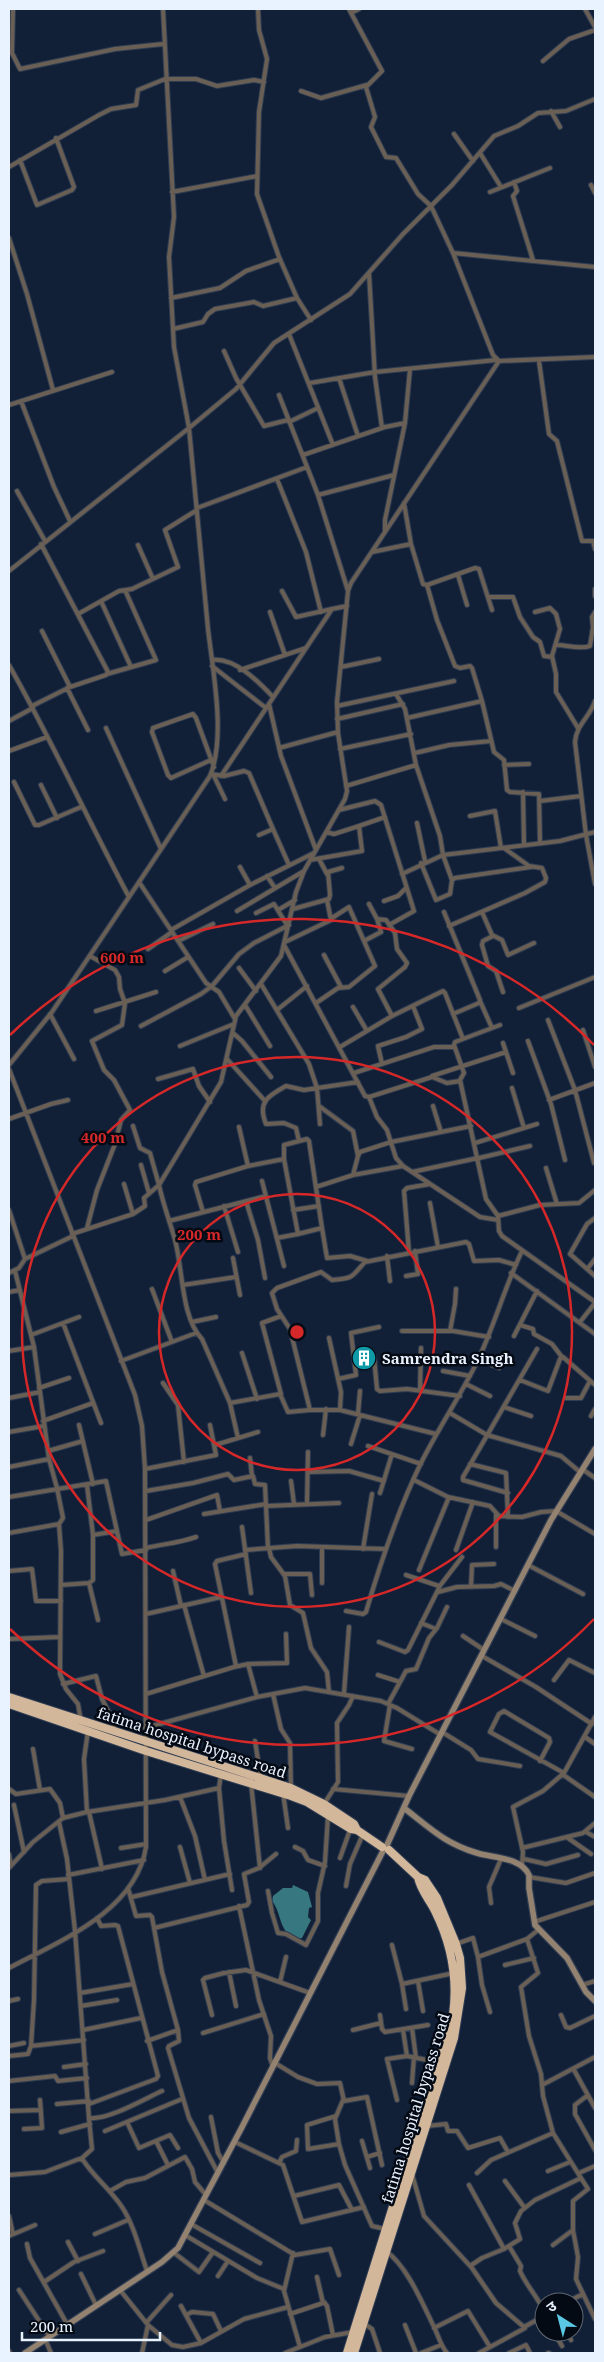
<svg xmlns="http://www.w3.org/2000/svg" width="604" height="2362" font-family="'Noto Serif','Noto Sans Devanagari',serif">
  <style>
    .water { fill: #377880 }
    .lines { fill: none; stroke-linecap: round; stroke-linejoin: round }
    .street-casing { stroke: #2f3d53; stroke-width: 6 }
    .secondary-casing { stroke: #2f3d53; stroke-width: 8 }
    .highway-casing { stroke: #2f3d53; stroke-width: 10 }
    .street { stroke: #6a5f54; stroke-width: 4 }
    .secondary { stroke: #948270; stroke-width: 5.5 }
    .highway { stroke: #d2b79b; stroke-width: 8 }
    .ring { fill: none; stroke: #d62828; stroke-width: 2.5 }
    .labels { text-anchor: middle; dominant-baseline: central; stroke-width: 5; stroke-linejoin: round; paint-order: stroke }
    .poi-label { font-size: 15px; font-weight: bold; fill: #e9f2ff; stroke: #040a14; text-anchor: start }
    .street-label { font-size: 15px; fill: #e9f2ff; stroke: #040a14 }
    .centre { fill: #d62828; stroke: #040a14; stroke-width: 2.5 }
    .ring-label { font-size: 15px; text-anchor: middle; font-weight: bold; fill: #d62828; stroke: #040a14; stroke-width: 5; stroke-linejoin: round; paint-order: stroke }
  </style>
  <rect width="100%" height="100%" fill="#112037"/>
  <!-- water -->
  <path class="water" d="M293,1885L308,1892L312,1907L309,1908L308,1917L311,1920L302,1938L295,1939C278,1930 282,1913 272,1901L273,1896L283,1888H292Z"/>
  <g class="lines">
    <!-- street casing -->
    <g class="street-casing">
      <path id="street" d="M13,9L12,53L20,69L115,49L163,44
        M163,9L174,217L169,257L174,347L189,428L236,389L274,343L350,294L403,234L452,185L494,136L518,126L538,113L566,111L595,99
        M258,9L259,30L267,59L259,112L257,194L279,257L297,298L311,320
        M349,9L382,71L366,87L375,117L371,127L386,157L396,158L418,194L431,206L453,253L493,355L499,361
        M585,9L595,27
        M351,13L359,9
        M543,61L569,39L595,30
        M301,91L321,98L367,85
        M551,111L560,127
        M454,134L473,161
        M480,153L501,187
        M20,160L37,205L72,190L74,187L56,138
        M9,167L99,115L111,109L136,105L138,90L165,79H196L217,86L254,80L264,82
        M514,182L517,191L513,196L533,260
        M591,185L595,193
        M172,192L257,176
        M490,192L550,168
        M9,238L27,294L53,390
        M453,253L595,267
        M369,273L375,377L382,428
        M171,298L220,288L246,271L280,259
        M173,329L203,322L208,314L215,309L254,302L263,306L297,298
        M289,334L333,445
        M224,351L236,378L264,426L288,420
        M539,361L549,434L557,441L582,541H593L595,549
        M339,378L358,436
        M310,383L375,372L496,360
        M279,395L318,495L348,591
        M21,401L54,487L70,521
        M9,405L112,372
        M289,422L318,408
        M303,455L385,427L405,423
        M277,479L306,552L321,612
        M17,491L45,541
        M318,495L394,475
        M404,503L411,544L423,584L427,585L475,568L479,569L492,610
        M197,508L307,467
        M385,531V520L405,423L410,369
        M138,545L153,579
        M372,552L411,544
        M9,571L189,428C195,495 202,562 208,629C213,672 226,737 210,776L52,1012L9,1065
        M458,575L467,605
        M427,585L437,620L455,666L460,668L470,666L472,668L482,701L494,752L504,760L507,790L510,792L539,794L540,843
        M595,589V596
        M282,591L296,617L332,609
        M488,597H513L520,617L533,637L540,642L544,656L552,657
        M101,601L131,667
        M270,612L285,655
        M535,612L550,608L556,614L560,629L552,656L556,674V692L578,728
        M78,614L119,591L132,589L178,567L165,530L197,510
        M42,631L70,687
        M557,645C568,645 579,650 590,646L593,627L592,617L595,612
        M212,660C234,657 258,681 273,697
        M9,665C52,741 88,820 129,897
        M212,666L266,708
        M341,667L379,659
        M240,670L306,648
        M107,674L156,660L125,590
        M67,688L88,730
        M595,701C590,717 576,725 575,742L586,835L595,884
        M269,704L281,756L316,850
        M32,706L70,687L106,675L108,672L41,544
        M337,706L454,681
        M407,718L482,701
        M337,719L403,704
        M9,721L33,708
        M106,728L161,849
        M279,748L338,732
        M340,749L411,734
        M9,751L47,737
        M415,753L449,745L491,741
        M211,760L171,778L168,775L152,732L153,728L193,714L196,718L214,767
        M416,765L440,836L443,855L560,841L595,832
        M504,765L529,764
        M211,774L224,776L244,771L249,773L273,829L259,835
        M213,774L225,799
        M221,776L332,609L347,606
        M14,782L35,825H39L81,807
        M41,785L57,818
        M346,786L416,765L405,709L396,694
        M523,792L524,845
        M540,801L581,796
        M339,810L375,801L381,805L414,911L389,925
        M470,816L495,811L501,848
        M417,823L425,861
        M273,829L289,865
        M326,832L334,834L359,826
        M319,859L327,874
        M310,860L362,851L359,826L385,817
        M421,863L436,900L450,894L452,880L455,878L531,867
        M240,867L250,885
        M402,874L443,855L452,880
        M267,876L275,888
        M139,882L206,983L219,992L235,1019
        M384,901L398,896L406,888
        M369,904L377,919L386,920L395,933L397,949L407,963L405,967L378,989L392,1016
        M293,909L329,899L330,895L328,872L342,868
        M278,910L295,900
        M237,911L304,871
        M444,912L480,1000L479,1003L453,1014
        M482,912L492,935L502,940L508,955L534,943
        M256,913L274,904L287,925
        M449,926L525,893L545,882L546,878L542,868L529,866L504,848
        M171,930L250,885L314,853
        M493,936L483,941L482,945L488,966L496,971L503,992
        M178,941L213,924
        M364,941L381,932L377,919
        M285,942L331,920L327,900
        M284,945L365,1096L369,1097L432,1077L447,1083L460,1081
        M148,949L172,932
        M324,955L341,987
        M239,968L256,991
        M165,971L188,957
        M261,984L309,1064L317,1088L320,1124
        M480,1001L492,1028
        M316,1003L338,988L349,987L375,966L349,907L332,918
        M245,1005L270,1046
        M353,1007L367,1031
        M519,1008L595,977
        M277,1010L307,986
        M96,1011L156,992
        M50,1014L74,1059
        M548,1020L575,1090L594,1163
        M500,1025L455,1042L454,1045L464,1073L460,1080L486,1199L498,1216L499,1231L502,1236L595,1302
        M141,1026L201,994L212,986L239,954L254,943L289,925
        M583,1030L595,1067
        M233,1033L242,1041L271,1077
        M528,1041L551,1104L565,1160
        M503,1043L513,1073
        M180,1046L234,1024
        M340,1047L392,1016L443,991L445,993L463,1039
        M227,1059L265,1101
        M382,1064L378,1046L406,1037L422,1029L413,1006
        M9,1069L135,1395L142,1426L145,1469L146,1847C136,1911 60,1941 9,1968
        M354,1073L434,1047H454
        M432,1076L506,1052
        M158,1079L193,1069L199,1086L210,1102
        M512,1088L524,1128
        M369,1097L377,1117L387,1130L396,1158L403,1166L480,1217L498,1220
        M549,1100L595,1083
        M319,1106L353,1131L358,1156L353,1175
        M433,1106L441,1132
        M9,1119L51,1104L68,1100
        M239,1127L248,1166
        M299,1141L296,1128L284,1123L266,1124C257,1102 268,1096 286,1086L304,1090L358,1082
        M475,1143L537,1124
        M358,1156L360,1152L391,1142L471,1126
        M479,1158L530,1146
        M284,1159V1145L307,1139L309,1141L322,1228
        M141,1165L149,1193
        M546,1168L557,1204
        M412,1172L478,1158
        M262,1181L284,1266
        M316,1187L353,1175L403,1166
        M246,1201L258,1240L265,1278
        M430,1203L438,1247
        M224,1206L238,1252
        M9,1210L25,1259L19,1268L9,1273
        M293,1210L319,1206
        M203,1212L195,1185L196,1182L248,1166L284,1159L298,1234L322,1228L327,1258L350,1256L367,1261
        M133,1214L145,1206L144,1198L159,1185L150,1153L140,1148L133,1126
        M498,1216L540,1205L579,1203L595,1190
        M595,1218L587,1224L570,1254L595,1276
        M169,1221L266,1196
        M87,1228L97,1190L115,1144L121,1120L130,1110L114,1080L104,1070L92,1041L122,1025L125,1003L120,989L119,977L115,970L90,956
        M72,1234L133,1214L124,1184
        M277,1238L298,1234
        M409,1252L404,1191L407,1188L430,1184
        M387,1256L390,1281
        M233,1258L240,1295
        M25,1259L73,1236
        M588,1268L595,1259
        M15,1271L34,1347L49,1459L57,1488L63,1518L59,1524
        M511,1273L595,1334
        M406,1276L418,1274L415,1251
        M183,1285L236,1277
        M152,1289L172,1342
        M9,1292L20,1290
        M281,1316L262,1323L281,1394
        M192,1322L216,1317
        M580,1322L595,1303
        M63,1323L101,1423
        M520,1325L533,1329L534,1334L552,1344L562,1357
        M402,1331H453L489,1337
        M450,1331L455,1304L456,1289
        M31,1335L79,1317
        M514,1336L537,1291
        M329,1338L341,1392L340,1410
        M9,1351L34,1347
        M242,1353L257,1399
        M374,1357L377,1389L380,1391L407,1389L460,1396
        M478,1359L499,1368
        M121,1361L196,1333
        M443,1371L470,1376
        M338,1379L356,1375L351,1333L379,1327
        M520,1380L548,1391L560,1359L563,1357L595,1385
        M163,1383L178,1405L184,1462
        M466,1384L490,1396
        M39,1388L69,1378
        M420,1390L421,1348
        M9,1398L40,1392
        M566,1398H581L590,1381
        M230,1403L238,1438
        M504,1407L531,1416
        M310,1410L290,1329L277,1309L272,1293L277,1288L321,1272L332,1280C355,1278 351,1277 365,1262L466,1242L469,1244L474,1261L499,1260L516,1265
        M450,1413L487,1435L561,1456L580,1472
        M358,1414L360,1391
        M591,1416L595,1409
        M43,1421L93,1403
        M79,1425L93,1484
        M9,1432L44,1426
        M436,1434L340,1410H310L288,1412L280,1394L230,1403L202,1339C181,1318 183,1269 175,1240C170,1222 163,1204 159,1185L221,1082L236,1016L281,956L296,892L304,871L345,799L347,791L338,733L337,702L348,591L351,583L499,361L595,357
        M323,1435L326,1409
        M351,1444L360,1415
        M215,1445L258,1432
        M368,1446L421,1464
        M48,1451L83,1441
        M250,1458L252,1476
        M470,1464L506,1473L508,1517
        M9,1467L49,1459
        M145,1469L216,1455L210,1425
        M582,1469L595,1478
        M308,1472L349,1471L384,1481
        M414,1480L448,1497L490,1506L499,1516L522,1517L541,1512L556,1511L595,1534
        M291,1481L294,1504
        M146,1491L193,1483L228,1474L234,1480L253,1476L255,1484L265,1485L268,1548
        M380,1493L392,1454
        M508,1493L463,1480V1477L537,1349
        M9,1497L106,1481L122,1554L146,1550
        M307,1503L308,1452
        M266,1506L339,1503
        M204,1514L266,1504
        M496,1514V1547
        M146,1520L217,1495L220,1511
        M242,1527L251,1593
        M9,1533L59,1524L61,1551L60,1674L66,1689L78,1704L81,1721
        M93,1535L117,1531
        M322,1547V1583
        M146,1548C163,1544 179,1543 196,1537
        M269,1548L271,1557L285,1576L290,1605L303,1613L311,1648L327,1672L329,1692
        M363,1549L372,1494
        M245,1550L297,1546L385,1549
        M456,1550L473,1502
        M528,1565L583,1594
        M419,1570L449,1497
        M9,1571L32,1569L36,1601H61
        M173,1571L181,1606
        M284,1574H310L312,1595
        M89,1583L98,1620
        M61,1585L89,1583L93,1580V1535L87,1485
        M439,1587L462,1557
        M471,1587L472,1565L494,1564
        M438,1592L457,1587L494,1586L501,1584L515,1591
        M184,1605L204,1676
        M346,1611L363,1614L366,1612C381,1561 398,1510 421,1463C439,1427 461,1395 478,1360C495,1324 505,1286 522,1251
        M146,1614L221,1597
        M501,1619L535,1636
        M421,1623L436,1629
        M463,1636L484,1650
        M9,1639L60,1637
        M379,1642L405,1652L408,1650L439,1588V1586L406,1575
        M482,1656L536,1687L592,1724
        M248,1664L257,1697
        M236,1666L215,1564L217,1561L246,1554
        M378,1675L400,1682
        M554,1680L569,1660L595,1673
        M63,1684L96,1676L102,1699L114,1722L113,1731
        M344,1693L349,1627
        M146,1694L234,1667L248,1664L287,1663L286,1634
        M273,1694L281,1729L290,1743L291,1788
        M388,1704L406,1671L416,1669L429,1638L437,1628L447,1607
        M390,1705L384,1741L412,1749
        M145,1728L257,1697L305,1688L381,1701L397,1708L441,1735
        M88,1731L84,1759L87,1812L165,1800L219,1788L221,1774
        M442,1732L471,1750L478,1759L520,1766
        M585,1737L595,1744
        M255,1741L261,1779
        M33,1749L40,1790
        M540,1761L550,1742L549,1738L504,1711L499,1714L490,1732L564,1773
        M562,1774L595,1797
        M251,1783L260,1868
        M219,1788L224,1841L232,1890
        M9,1789L16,1794L50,1789L60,1803L63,1818
        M333,1789L409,1796
        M283,1793L288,1828
        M180,1797L195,1836L205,1880
        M324,1804L338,1782L337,1723L349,1705L353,1696
        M14,1805L24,1852
        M89,1812L102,1869
        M59,1822L67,1859L75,1931L89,2119L92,2149L81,2159
        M586,1832L595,1837
        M568,1838L591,1854
        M180,1847L190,1883
        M295,1847L303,1851L308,1860L325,1866
        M121,1848L146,1844
        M522,1848L583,1833L595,1823
        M9,1854L11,1866
        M340,1858L350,1830
        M524,1859L546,1864L578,1855
        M522,1865L523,1852L513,1807L543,1791L564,1773L595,1717
        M9,1868L33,1842L63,1818L87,1812
        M68,1875L144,1860
        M529,1877L566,1883L595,1873
        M346,1886L350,1864L363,1834
        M128,1888L136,1916L150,1915L152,1917L162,1972L178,2030L147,2041
        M268,1891L272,1913L278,1933L286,1934L306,1945L318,1921V1893L325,1862L328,1816
        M132,1897L230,1874
        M491,1903L489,1887L501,1859
        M239,1906L259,2000L271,2036L270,2058L273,2067
        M534,1922L595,1902
        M154,1928L247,1905L249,1902L244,1874L259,1868L276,1854
        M456,1944L473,1938L478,1957L527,1939L538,1930
        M392,1945L402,1984L406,2009
        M478,1957L482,1985L490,2012
        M505,1965L534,1958
        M229,1972L236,2006
        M418,1981L423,2011
        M280,1982L286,1957
        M402,1984L454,1973
        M582,1985L595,1981
        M80,1993L133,1984
        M9,2001L18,1999
        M81,2006L117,2000
        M212,2015L203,1980L205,1978L224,1973L246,1970L310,1993
        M380,2015L382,2029L385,2032L428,2025
        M561,2015L566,2027L570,2028L595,2016
        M412,2028L416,2058
        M83,2030L141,2018
        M178,2030L179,2041L169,2046L168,2048L189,2118L218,2173
        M353,2030L381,2023
        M403,2030L407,2056
        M203,2033L264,2014
        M9,2046L24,2043
        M31,2046L34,2000L36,1885L42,1881L69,1879
        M9,2056L28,2054L31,2046L84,2040
        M275,2063L298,2077L317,2084L340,2083L344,2101L367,2097L382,2165
        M64,2067L86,2064
        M574,2070L595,2108
        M9,2081L55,2076L58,2081L87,2078
        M412,2083L414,2057
        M542,2085L595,2057
        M588,2095L575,2105V2114L595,2150
        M343,2100L335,2119L339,2144L345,2165L372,2226L385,2229
        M397,2100L387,2059L407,2056L437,2062
        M57,2104L89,2101
        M89,2104L156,2079L158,2076L118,1926L115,1925L101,1926L97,1918
        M9,2111L41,2110
        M336,2116L307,2125L308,2149L339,2144
        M211,2117L218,2153L224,2163
        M89,2118C109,2120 144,2099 162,2091
        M127,2122L139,2148L170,2135L178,2148
        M427,2126L446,2124L448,2131H457L468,2148L500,2138L508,2152
        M24,2129L42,2128L40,2100
        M105,2131L182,2099
        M61,2132L90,2124
        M156,2141L168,2165
        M362,2141L370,2168
        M235,2142L283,2165L302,2222L364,2207
        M367,2157L380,2153
        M279,2163L282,2157L296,2151L297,2140
        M548,2171L570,2162
        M477,2173L491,2160L553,2133
        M579,2173L595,2166
        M412,2174L424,2216L472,2268L496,2303L524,2327L544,2316
        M9,2175L45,2172L79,2159L83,2160C94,2177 110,2189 122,2207C134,2225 140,2251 147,2271
        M581,2178L588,2189L573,2201V2230L578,2257L576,2279L595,2319
        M505,2181L524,2207
        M469,2185L504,2249L482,2258L470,2266
        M110,2191L126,2182L145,2178L185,2157L192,2169L195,2182L206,2195
        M294,2196L339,2185L352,2210
        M204,2200L295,2255L330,2249L339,2275
        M9,2216L13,2234
        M191,2224L260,2263
        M95,2234L128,2220
        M185,2235L257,2278L284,2289
        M9,2236L35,2225
        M68,2242L78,2261
        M27,2244L30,2258L67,2324
        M553,2245L573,2230
        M509,2246L521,2266L520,2271C526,2285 537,2296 544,2311
        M504,2249L520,2239L515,2223L521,2211L535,2200L581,2178L553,2133L543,2096L541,2074L529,2036L521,1987L538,1973L527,1939
        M386,2251C408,2267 423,2305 435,2329C439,2338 441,2346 447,2353
        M173,2252L199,2272L213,2252
        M293,2253L284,2291L300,2347
        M81,2274L96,2305
        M218,2276L228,2261
        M44,2282L74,2262L103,2251
        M19,2290L49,2336
        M120,2290L148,2325L142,2353
        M324,2302L327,2306L333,2335
        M567,2302L583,2294
        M181,2306L201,2343
        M290,2314L323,2303L317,2277
        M186,2315L192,2312L213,2314L221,2331
        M147,2322L171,2295
        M363,2323L372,2329L380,2353
        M148,2325L172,2345L183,2347L201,2343L244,2319L288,2307
        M405,2325L416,2353
        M434,2328L468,2311L490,2347
        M554,2332L562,2346
        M567,2332L571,2340
        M45,2339L51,2353
        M9,2351L10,2353
        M285,2353L325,2337L353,2332
        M421,2353L441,2345
        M479,2353L525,2328
        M509,2353L526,2345L530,2353
        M548,2353H549"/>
    </g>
    <!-- secondary casing -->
    <g class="secondary-casing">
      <path id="secondary" d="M404,1808C430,1828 444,1843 477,1853C493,1858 521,1857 529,1875V1888L535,1925L567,1958L586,1992L595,2001
        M387,1845L409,1796L551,1520L595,1449
        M25,2353L162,2262L178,2248L241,2129L383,1851"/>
    </g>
    <!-- highway casing -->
    <g class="highway-casing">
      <path id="highway" d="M9,1697L291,1788L324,1804L354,1824L357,1830L382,1847
        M9,1704L146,1751L291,1796L307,1802L351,1829L357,1830
        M347,2353L453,2015C458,1978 452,1945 435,1911C430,1900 420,1890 418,1877
        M354,2353L454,2038L462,1988L460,1958L456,1944L437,1898L425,1880L418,1877L389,1850"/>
    </g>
    <!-- street -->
    <use href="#street" class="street"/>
    <!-- secondary -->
    <use href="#secondary" class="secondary"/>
    <!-- highway -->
    <use href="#highway" class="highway"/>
  </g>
  <!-- distance rings -->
  <g class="ring">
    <circle cx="297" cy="1332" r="138"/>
    <circle cx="297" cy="1332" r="275"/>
    <path d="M594 1619A413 413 0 0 1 10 1629M10 1035A413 413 0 0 1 594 1045"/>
  </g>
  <!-- icons -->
  <defs>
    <g id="building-disc" transform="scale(1.25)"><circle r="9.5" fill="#0f9aa8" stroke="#040a14"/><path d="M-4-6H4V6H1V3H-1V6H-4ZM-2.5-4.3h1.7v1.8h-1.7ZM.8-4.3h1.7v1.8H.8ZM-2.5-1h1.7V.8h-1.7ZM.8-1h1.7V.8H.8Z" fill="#fff"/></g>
  </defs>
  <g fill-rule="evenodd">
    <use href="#building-disc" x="364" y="1358"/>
  </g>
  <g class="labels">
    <!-- poi labels -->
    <g class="poi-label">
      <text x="382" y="1358">Samrendra Singh</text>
    </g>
    <!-- street labels -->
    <g class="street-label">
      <text transform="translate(192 1742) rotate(18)">fatima hospital bypass road</text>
      <text transform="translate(415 2108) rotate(-73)">fatima hospital bypass road</text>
    </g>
  </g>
  <circle cx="297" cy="1332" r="8" class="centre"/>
  <g class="ring-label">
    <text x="122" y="963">600 m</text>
    <text x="103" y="1143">400 m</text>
    <text x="199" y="1240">200 m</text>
  </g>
  <!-- border -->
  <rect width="604" height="2362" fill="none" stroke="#e9f2ff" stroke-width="20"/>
  <!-- north arrow -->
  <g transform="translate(559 2317) rotate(324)"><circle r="24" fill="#040a14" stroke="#606772"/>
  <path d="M0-4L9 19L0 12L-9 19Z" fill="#5ac8e5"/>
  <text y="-8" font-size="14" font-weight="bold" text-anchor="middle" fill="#e9f2ff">उ</text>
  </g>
  <!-- scale -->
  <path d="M22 2332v8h138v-8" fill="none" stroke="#e9f2ff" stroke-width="2.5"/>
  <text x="30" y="2332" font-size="15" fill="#e9f2ff" stroke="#040a14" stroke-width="4" paint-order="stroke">200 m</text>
</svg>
